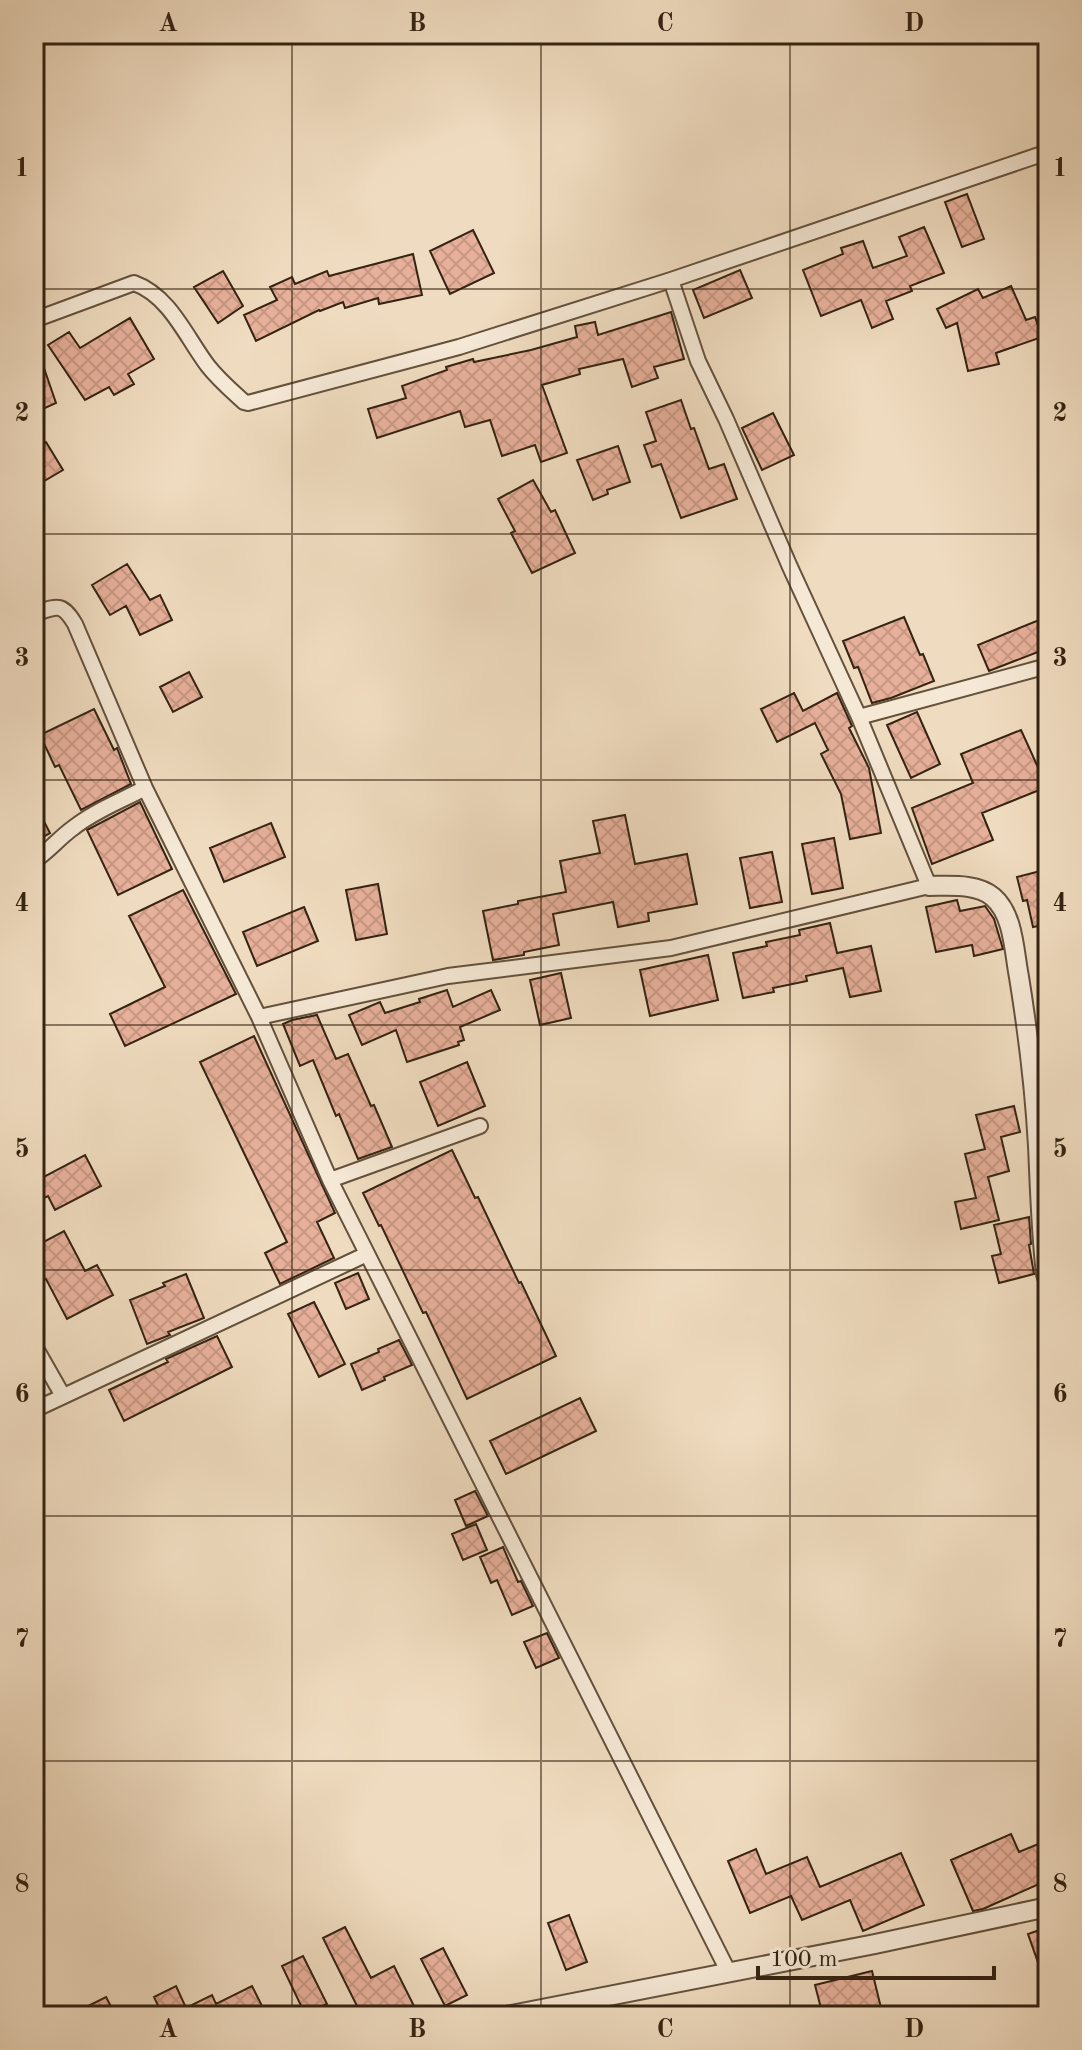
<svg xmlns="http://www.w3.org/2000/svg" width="1082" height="2050" font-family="'Old Standard TT',serif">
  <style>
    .building { fill: url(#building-cross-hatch); stroke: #342311; stroke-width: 2 }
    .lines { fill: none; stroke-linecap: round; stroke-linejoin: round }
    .minor-casing { stroke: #63513c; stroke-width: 18 }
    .tertiary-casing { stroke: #63513c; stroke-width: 22 }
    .minor { stroke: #f5e8d5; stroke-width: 14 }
    .tertiary { stroke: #f5e8d5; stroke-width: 18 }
    .grid { fill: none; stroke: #342311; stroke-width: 2; stroke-opacity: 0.55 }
    .neatline { fill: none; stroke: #342311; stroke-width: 3 }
    .grid-label { font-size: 26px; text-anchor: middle; font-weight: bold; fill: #342311 }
  </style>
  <defs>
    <pattern id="building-cross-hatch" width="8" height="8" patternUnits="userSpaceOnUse" patternTransform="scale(2)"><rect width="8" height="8" fill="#e7b09a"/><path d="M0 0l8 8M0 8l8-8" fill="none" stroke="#c79784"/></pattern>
  </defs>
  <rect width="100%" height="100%" fill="#efdbbf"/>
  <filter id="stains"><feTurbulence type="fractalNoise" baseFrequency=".0025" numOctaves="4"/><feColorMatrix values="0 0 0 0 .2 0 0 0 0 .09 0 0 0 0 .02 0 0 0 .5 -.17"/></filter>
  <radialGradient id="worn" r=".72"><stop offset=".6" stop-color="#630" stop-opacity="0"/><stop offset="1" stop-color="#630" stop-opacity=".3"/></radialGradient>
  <!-- building -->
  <path class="building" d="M967,194L984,239L962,247L945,202Z
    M924,227L944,273L910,286L912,291L886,301L893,319L872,328L861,300L821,316L803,270L843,254L841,248L863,241L873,268L907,256L899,237Z
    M473,230L494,273L450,294L430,251Z
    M413,254L422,295L379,304L378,298L345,308L343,302L320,311L319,310L256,341L244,315L277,300L270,287L292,277L295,284L327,271L329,276Z
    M740,270L752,298L704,318L693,290Z
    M223,271L243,306L218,323L194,287Z
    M1011,286L1026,320L1035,317L1042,337L996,353L999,364L968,371L957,323L946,328L937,309L978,289L983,298Z
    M671,312L684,359L654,367L658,378L632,387L623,359L579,369L580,374L542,385L567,453L541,462L535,445L502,456L490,420L465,427L460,411L377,438L368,409L406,398L402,386L447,370L446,367L473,359L474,362L531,350L577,337L575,326L595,322L598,335Z
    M130,318L154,359L128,374L134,384L114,395L109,387L85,400L48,345L69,332L80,348Z
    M34,345H36L56,403L34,413Z
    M681,400L691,429L694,428L709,469L724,464L737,499L681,518L661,464L652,467L644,445L656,441L646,412Z
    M773,413L794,455L762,470L742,428Z
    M46,442L63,470L34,487V449Z
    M618,446L630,482L607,490L608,494L593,500L577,460Z
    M533,480L551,512L555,510L575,553L532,573L511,533L515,531L498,499Z
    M127,564L150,600L160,595L172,620L140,635L126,606L110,615L92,585Z
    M904,617L920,655L923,654L934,681L891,698L872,703L858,667L854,668L843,641Z
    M1039,620L1048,642V648L989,671L978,645Z
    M189,672L202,697L173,712L160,687Z
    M794,693L803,711L837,693L852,726L849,728L869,768L881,833L850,839L841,794L821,754L828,750L815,723L777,742L761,709Z
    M94,709L114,750L117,748L131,784L81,810L59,765L55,767L40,735Z
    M917,712L940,764L911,778L887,725Z
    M1021,730L1047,787L982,813L993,840L932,864L912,808L973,783L961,754Z
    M34,802L50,833L34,842Z
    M140,802L172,869L118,895L87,830Z
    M625,815L635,864L687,854L697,904L648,913L649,921L618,927L613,902L553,914L559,945L524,952V955L493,960L483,911L518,904V901L566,892L560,861L600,853L593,821Z
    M271,823L285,857L224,882L210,848Z
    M834,838L843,888L812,894L802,844Z
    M772,852L782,902L750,908L740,858Z
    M1048,869V924L1033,927L1027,900L1023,901L1017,877Z
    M378,884L387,934L356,940L346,890Z
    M183,890L236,994L125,1046L110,1014L165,987L129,916Z
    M957,900L960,911L985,906L994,919L1003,949L974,956L972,945L936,952L926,907Z
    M304,907L318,941L257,966L243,932Z
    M830,923L837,953L871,946L881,991L850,997L843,968L806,976L807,981L773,988L774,992L743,998L733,953L767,946L766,942L800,935L799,930Z
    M708,955L718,1000L650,1016L640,970Z
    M561,973L571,1018L540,1025L530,980Z
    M447,990L453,1007L491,990L500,1010L460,1027L464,1040L458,1042L459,1045L407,1062L396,1030L362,1045L349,1015L380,1002L385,1013L420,1002L419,999Z
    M317,1015L336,1059L348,1054L371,1106L374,1105L392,1147L358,1159L339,1114L336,1116L313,1060L300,1066L283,1024L292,1020Z
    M254,1036L335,1213L317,1222L334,1258L280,1284L265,1253L287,1242L200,1062Z
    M467,1062L485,1106L438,1126L420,1082Z
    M1014,1106L1020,1132L1001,1137L1009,1171L988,1177L999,1220L961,1229L955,1202L976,1198L965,1154L985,1149L976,1115Z
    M452,1150L475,1198L478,1197L519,1283L521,1282L556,1356L467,1399L426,1312L423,1313L381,1225L379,1226L363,1193Z
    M85,1155L101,1186L55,1210L48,1196L34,1203V1182Z
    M1029,1217L1031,1244L1029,1245L1034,1274L999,1283L992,1256L1001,1254L994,1225Z
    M64,1231L85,1271L97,1265L113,1295L67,1319L46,1279L34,1285V1247Z
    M358,1273L369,1299L346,1309L335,1283Z
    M186,1274L204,1318L168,1332L170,1335L147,1344L130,1300L165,1286L163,1283Z
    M314,1302L345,1364L319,1377L288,1314Z
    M217,1336L232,1367L124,1421L109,1390L168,1362L166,1359Z
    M399,1340L412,1365L384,1377L385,1380L362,1390L351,1364L379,1352L378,1349Z
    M580,1398L596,1431L506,1474L490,1441Z
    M475,1491L488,1516L466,1526L455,1500Z
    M476,1524L487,1550L463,1560L452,1534Z
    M503,1547L518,1582L521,1581L533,1606L512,1615L497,1580L491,1583L480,1557Z
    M547,1633L559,1658L536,1668L524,1642Z
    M1011,1834L1019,1852L1048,1840V1880L983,1909L973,1911L951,1860Z
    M756,1849L766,1874L807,1857L820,1887L901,1853L924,1905L863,1931L850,1900L802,1920L791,1896L750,1913L728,1861Z
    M569,1915L587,1962L566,1970L548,1923Z
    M345,1927L371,1978L394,1966L419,2016H362L323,1938Z
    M1048,1927V1984L1046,1985L1028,1934Z
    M443,1948L467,1995L445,2006L421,1959Z
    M303,1956L327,2004L305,2014L282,1966Z
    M872,1971L883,2016H823L815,1985Z
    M176,1986L186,2008L212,1995L216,2004L252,1986L267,2016H163L154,1997Z
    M106,1997L116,2016H68Z"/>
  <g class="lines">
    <!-- minor casing -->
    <g class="minor-casing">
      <path id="minor" d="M671,280L698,361L726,419L790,567L859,717L929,886L671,948L448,976L259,1017L330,1180L729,1973
        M34,320L134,283C170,296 186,337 208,366C219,380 232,391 244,402L248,403L459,347L671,280L1048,152
        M34,614C57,606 62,602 75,624L145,788L259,1017
        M859,717L1040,668
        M34,861C49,851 59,838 73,828C94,811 121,801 145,788
        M330,1180L480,1126
        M34,1345L63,1396
        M34,1410L367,1254"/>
    </g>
    <!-- tertiary casing -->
    <g class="tertiary-casing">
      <path id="tertiary" d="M929,886C949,886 977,883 993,897C1014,915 1014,952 1019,977C1028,1033 1035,1090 1038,1146C1040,1189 1041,1231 1046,1274L1048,1280
        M506,2016L875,1944L1048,1907"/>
    </g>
    <!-- minor -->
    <use href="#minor" class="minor"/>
    <!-- tertiary -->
    <use href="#tertiary" class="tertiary"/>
  </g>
  <!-- grid -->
  <path class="grid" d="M292,34V2016M541,34V2016M790,34V2016M34,289H1048M34,534H1048M34,780H1048M34,1025H1048M34,1270H1048M34,1516H1048M34,1761H1048"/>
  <!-- margin -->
  <rect width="1082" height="2050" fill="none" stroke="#efdbbf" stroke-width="88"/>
  <!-- scale -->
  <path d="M758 1966v12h236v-12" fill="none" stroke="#342311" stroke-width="4"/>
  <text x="770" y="1966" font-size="24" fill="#342311" stroke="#f5e8d5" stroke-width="6" paint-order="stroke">100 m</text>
  <rect x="44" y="44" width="994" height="1962" class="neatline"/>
  <g class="grid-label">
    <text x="168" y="31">A</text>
    <text x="417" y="31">B</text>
    <text x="665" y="31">C</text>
    <text x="914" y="31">D</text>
    <text x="22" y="176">1</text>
    <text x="1060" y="176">1</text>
    <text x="22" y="421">2</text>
    <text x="1060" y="421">2</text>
    <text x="22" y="666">3</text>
    <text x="1060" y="666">3</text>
    <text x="22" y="911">4</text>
    <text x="1060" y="911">4</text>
    <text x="22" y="1157">5</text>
    <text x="1060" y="1157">5</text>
    <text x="22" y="1402">6</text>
    <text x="1060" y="1402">6</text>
    <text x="22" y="1647">7</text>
    <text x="1060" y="1647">7</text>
    <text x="22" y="1892">8</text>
    <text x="1060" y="1892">8</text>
    <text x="168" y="2037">A</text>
    <text x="417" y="2037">B</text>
    <text x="665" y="2037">C</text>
    <text x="914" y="2037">D</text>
  </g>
  <rect width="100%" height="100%" filter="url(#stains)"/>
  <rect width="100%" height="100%" fill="url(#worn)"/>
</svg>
